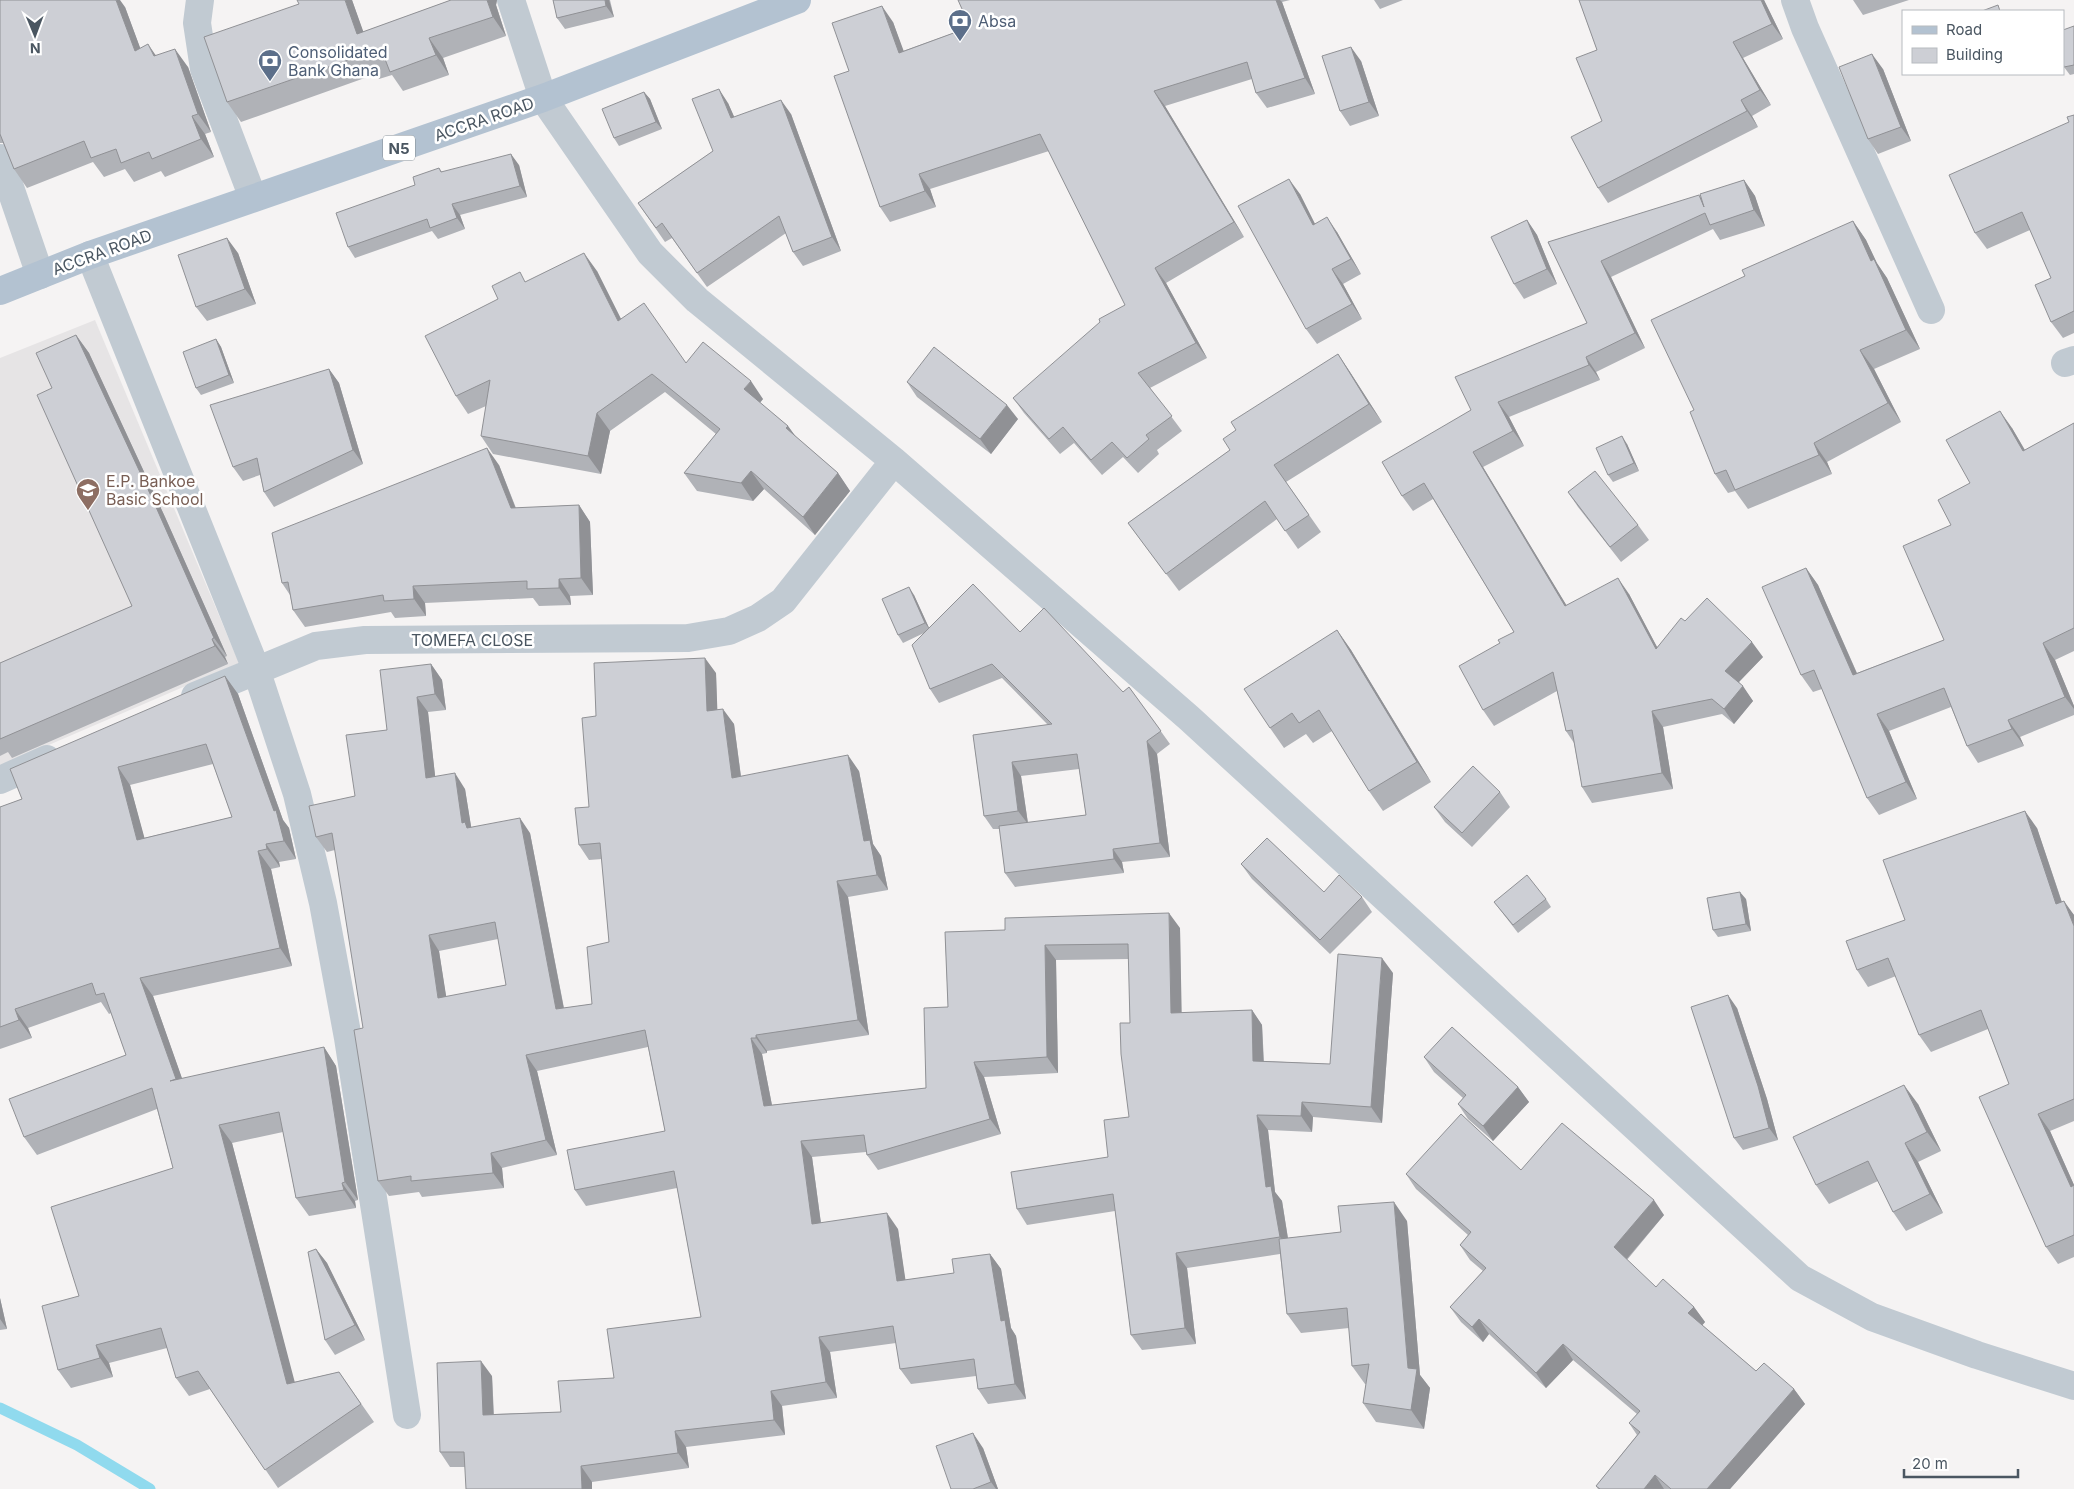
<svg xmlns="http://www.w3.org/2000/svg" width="2074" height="1489" font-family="Inter,sans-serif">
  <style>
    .education { fill: #e6e4e5 }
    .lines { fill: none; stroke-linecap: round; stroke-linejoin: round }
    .stream { stroke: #90daee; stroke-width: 11 }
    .minor { stroke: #c1cad2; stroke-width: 28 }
    .major { stroke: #b3c2d1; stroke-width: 28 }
    .wall { fill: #b0b2b7; fill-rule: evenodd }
    .shaded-wall { fill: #909195 }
    .building { fill: #cdcfd5; stroke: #909195; fill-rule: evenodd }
    .labels { text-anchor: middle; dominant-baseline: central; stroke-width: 5; stroke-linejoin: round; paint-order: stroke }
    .shield { fill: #fff; stroke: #808990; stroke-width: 1 }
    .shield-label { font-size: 15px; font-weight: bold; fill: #4a5661 }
    .service-label { font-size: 16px; fill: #4e5e75; stroke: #fff; text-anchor: start }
    .street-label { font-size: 16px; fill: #4a5661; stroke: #fff }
    .education-label { font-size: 16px; fill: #785e54; stroke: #fff; text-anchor: start }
  </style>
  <rect width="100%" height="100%" fill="#f5f3f3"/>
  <!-- education -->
  <path class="education" d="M95,320L239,663L0,766V358Z"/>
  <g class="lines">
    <!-- stream -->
    <path class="stream" d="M0,1408L77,1445L150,1489"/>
    <!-- minor -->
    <path class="minor" d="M200,0L197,23L204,69L253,198
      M511,0L543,98L650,253L697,300L894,461L1189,718L1800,1278L1872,1317L1977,1355L2074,1386
      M1795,0L1805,28L1931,310
      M0,158L40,275
      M90,255L256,669L297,794L323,903L348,1038L407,1415
      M2065,363L2074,360
      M195,696L316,646L365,640L688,638L729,631L758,618L783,601L894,461
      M0,780L47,759"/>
    <!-- major -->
    <path class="major" d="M0,291L90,255L543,98L797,0"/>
  </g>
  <!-- wall -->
  <path class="wall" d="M0,0L125,7L140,48L156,55L188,67L211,132L205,134L214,157L165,177L161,171L134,182L125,169L104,177L93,162L27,188L14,169L3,143H0Z
    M352,0L363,32L451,0H497L496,5L506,36L443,58L449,75L403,91L392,75L379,79L376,74L241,122L227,102Z
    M553,0H610L614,17L565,29L557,18Z
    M958,0H1290L1282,2L1315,94L1267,108L1256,93L1252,79L1165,106L1244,237L1166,283L1207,358L1150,388L1182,431L1157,450L1159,454L1138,473L1123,457L1102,475L1074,443L1060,454L1024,413L1013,398L1125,305L1049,151L930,189L936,207L890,222L880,207L849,71L893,22L903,51L970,27Z
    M1374,0H1403L1380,9Z
    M1579,0H1764L1783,39L1743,58L1771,105L1752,116L1758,127L1608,203L1598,188L1602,121L1597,50Z
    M1853,0H1909L1863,15Z
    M2074,26V74L2070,75L2064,67Z
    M1361,61L1379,116L1350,126L1340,111Z
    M1883,69L1911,141L1878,154L1868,139Z
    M644,92L650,99L662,129L619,146L614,138Z
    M728,103L734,117L791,114L841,251L803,266L793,252L786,233L707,287L672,238L665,242L638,203L713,151Z
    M2074,115V333L2063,338L2051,322V278L2030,230L1987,249L1975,233L2069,122Z
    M519,165L527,197L460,215L465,229L438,239L432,231L355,258L348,247L415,185L439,168L442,172Z
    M1744,180L1755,196L1765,226L1720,240L1713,229L1611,277L1645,348L1596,372L1600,380L1509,417L1524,446L1483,467L1566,605L1629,594L1657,647L1685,621L1763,657L1739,682L1753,701L1734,724L1722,714L1663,727L1673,789L1592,803L1582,787L1574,743L1566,731L1557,691L1494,726L1483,710L1500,643L1514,632L1433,499L1413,511L1402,496L1471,410L1587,323L1548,242L1700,197Z
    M1300,194L1315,224L1337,232L1361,274L1343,284L1362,319L1317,344L1306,329Z
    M1527,220L1537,235L1557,284L1524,299L1514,284Z
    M1853,221L1866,240L1877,264L1887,278L1920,349L1874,369L1901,422L1827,462L1832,474L1748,509L1735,491L1728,493L1715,474L1694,410L1745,276Z
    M238,253L256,304L207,321L196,307Z
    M597,271L621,319L686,363L763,399L760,403L788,426L796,437L838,473L850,491L815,535L764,489L753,501L697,491L684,473L716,434L665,392L610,431L601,474L493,454L481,436L486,406L468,414L456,396L498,299L527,281Z
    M76,335L89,353L165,517L227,656L225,657L228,664L12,758L8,752L0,756V663L132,606L52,388Z
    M216,339L221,347L234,383L201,395L196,388Z
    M1338,354L1350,372L1382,422L1286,482L1321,532L1298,549L1277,519L1179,591L1128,523L1230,450L1236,430Z
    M329,369L339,383L363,464L274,507L264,492L260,475L243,481L233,467Z
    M907,382L1018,419L991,454L917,397Z
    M2074,423V651L2055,660L2074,706V715L2020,737L2024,746L1978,763L1967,746L1951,707L1889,731L1917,799L1879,815L1867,798L1822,689L1813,692L1801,675L1806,568L1818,585L1857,673L1944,640L1951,525L1970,483L2012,428L2025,450Z
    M1627,444L1639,471L1613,482L1608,475Z
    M499,465L516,508L579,505L590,522L593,595L570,596L571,605L539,606L533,598L425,603L426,616L395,618L391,612L305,627L293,610L290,595L282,583Z
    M1568,492L1638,525L1649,540L1621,562L1578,507Z
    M914,595L929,628L1020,632L1123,692L1129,687L1170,744L1157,754L1170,857L1122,862L1124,873L1015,887L1005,873L1000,829H993L984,816L973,735L1048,725L1002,678L939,703L930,689L924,633L903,643L898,635ZM1079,769L1086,815L1028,823L1021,776Z
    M1337,630L1351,650L1431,782L1383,811L1369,791L1332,731L1313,743L1306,734L1284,748L1270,728Z
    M431,664L442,680L446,710L428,712L435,776L465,789L471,827L530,833L564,1008L592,1004L609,942L602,859L589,860L579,845L589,807L596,716L716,673L717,710L734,724L741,776L859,771L873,844L881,856L888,890L848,897L869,1035L767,1051V1053L762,1054L772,1105L926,1088L948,1007L945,932L1180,928L1181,1013L1252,1010L1262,1025L1264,1061L1330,1064L1393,973L1382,1123L1313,1117L1312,1132L1268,1130L1275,1192L1282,1201L1288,1238L1341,1232L1407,1221L1420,1375L1430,1388L1424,1429L1376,1422L1363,1403L1366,1384H1365L1352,1366L1349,1328L1301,1333L1287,1314L1280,1254L1187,1268L1196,1344L1142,1350L1131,1335L1115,1211L1027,1225L1017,1209L1108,1157L1129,1117L1130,1023L1129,959L1056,960L1058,1073L984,1077L1001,1134L878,1170L867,1155L866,1152L812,1157L821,1223L898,1229L905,1280L954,1273L990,1254L1001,1269L1011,1328L1016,1336L1026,1399L988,1404L978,1389L976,1376L911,1384L900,1369L896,1343L830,1352L837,1398L782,1406L785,1435L686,1447L689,1468L592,1482L465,1467H450L440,1452L492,1376L494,1414L561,1412L614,1378L701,1317L677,1188L586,1206L575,1190L665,1131L648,1047L537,1071L557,1155L502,1168L504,1188L422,1197L419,1192L389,1196L378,1181L363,1028L335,850L327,852L316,837L355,796L387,730ZM498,939L506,985L446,997L439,951Z
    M225,676L238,694L283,820L289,828L296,859L279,862L280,867L271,869L292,966L153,996L182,1079L324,1047L336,1066L358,1200L355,1201L356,1208L309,1216L296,1198L283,1132L232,1143L294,1382L339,1372L374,1422L278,1488L210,1389L189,1396L176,1378L167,1348L109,1363L113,1377L71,1388L58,1370L79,1296L173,1168L157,1109L37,1155L24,1137L126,1055L111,1013L109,1014L101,1002L28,1028L32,1038L0,1049V807L22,799ZM213,764L232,817L144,838L130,785Z
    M1500,792L1510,807L1472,847L1445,822L1434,807Z
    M2037,828L2062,902L2074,915V1121L2050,1131L2074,1185V1257L2058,1264L2046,1247L2009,1084L1988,1029L1931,1052L1919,1035L1896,976L1868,987L1857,970L1905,920Z
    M1241,864L1324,892L1362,897L1372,912L1330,954L1252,879Z
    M1546,899L1551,907L1518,933L1494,902Z
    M1746,899L1751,931L1718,937L1713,930Z
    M1737,1008L1767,1099L1778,1140L1743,1150L1734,1138Z
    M1424,1057L1518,1087L1529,1102L1493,1141L1468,1119L1458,1104L1463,1098L1434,1072Z
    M1918,1104L1941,1151L1918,1162L1943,1213L1906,1231L1893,1212L1878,1181L1829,1204L1816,1185Z
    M1521,1170L1664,1215L1627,1260L1656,1287L1694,1307L1705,1322L1702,1325L1756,1371L1794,1389L1805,1404L1730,1489H1598L1596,1486L1637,1435L1629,1423L1637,1414L1573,1360L1546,1388L1489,1334L1483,1342L1461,1322L1450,1307L1483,1271L1470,1260L1460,1245L1468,1235L1416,1189L1406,1174Z
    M316,1249L327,1263L365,1340L335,1355L325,1340Z
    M0,1298L7,1329L0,1330Z
    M983,1448L998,1489H951Z"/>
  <!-- shaded-wall -->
  <path class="shaded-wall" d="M116,0H120L125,7L148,69L135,51Z
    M345,0H352L371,53L357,34Z
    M487,0H497L496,5L506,36L493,17Z
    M605,0H609L614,17L606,6Z
    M1276,0H1280L1282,2L1315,94L1305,78Z
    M1761,0H1764L1783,39L1772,24Z
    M882,6L893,22L910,68L899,53Z
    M429,38L443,58L449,75L436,55Z
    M1733,42L1743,58L1771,105L1760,90Z
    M148,44L161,63L154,56Z
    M1351,47L1361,61L1379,116L1369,102Z
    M175,49L188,67L211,132L198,114Z
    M1872,54L1883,69L1911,141L1901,127Z
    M719,89L728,103L741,132L731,118Z
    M1154,91L1165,106L1244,237L1234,222Z
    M644,92L650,99L662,129L656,122Z
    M781,100L791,114L841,251L832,237Z
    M1741,100L1752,116L1758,127L1747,111Z
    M192,116L205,134L214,157L201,139Z
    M511,154L519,165L527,197L520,186Z
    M919,174L930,189L936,207L925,191Z
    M1289,179L1300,194L1323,240L1313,225Z
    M1744,180L1755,196L1765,226L1754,210Z
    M452,204L460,215L465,229L457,218Z
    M1327,217L1337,232L1361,274L1351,259Z
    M1527,220L1537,235L1557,284L1547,269Z
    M1853,221L1866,240L1877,263L1887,278L1920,349L1906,330L1871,261Z
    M227,238L238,253L256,304L245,289Z
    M584,253L597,271L631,339L618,321Z
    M1601,261L1611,277L1645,348L1635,333Z
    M1155,268L1166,283L1207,358L1196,343Z
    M1332,269L1343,284L1362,319L1352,304Z
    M76,335L89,353L165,517L227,656L214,638Z
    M216,339L221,347L234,383L229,375Z
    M1860,350L1874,369L1901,422L1888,403Z
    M1338,354L1350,372L1382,422L1369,404Z
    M1586,357L1596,372L1600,380L1589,365Z
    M329,369L339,383L363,464L353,450Z
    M751,381L763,399L756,407L744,389Z
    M1498,402L1509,417L1524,446L1513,431Z
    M1007,405L1018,419L991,454L980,439Z
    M2000,411L2012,428L2035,468L2023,451Z
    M597,413L610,431L601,474L588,456Z
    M788,426L801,444L786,428Z
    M1622,436L1627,444L1639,471L1634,463Z
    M1814,443L1827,462L1832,474L1819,455Z
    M487,448L499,465L522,525L511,508Z
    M1473,452L1483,467L1576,621L1565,606Z
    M751,471L764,489L753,501L741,483Z
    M838,473L850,491L815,535L803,517Z
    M579,505L590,522L593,595L581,578Z
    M1806,568L1818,585L1865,692L1853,675Z
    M1618,578L1629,594L1666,664L1656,649Z
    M559,579L570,596L571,605L559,588Z
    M413,586L425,603L426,616L414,599Z
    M909,587L914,595L930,630L925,623Z
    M1337,630L1351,650L1431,782L1417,762Z
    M212,639L225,657L228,664L215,646Z
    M1752,642L1763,657L1735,686L1725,671Z
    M2043,643L2055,660L2074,706V709L2065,697Z
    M705,658L716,673L718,727L707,711Z
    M431,664L442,680L446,710L435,694Z
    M225,676L238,694L283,820L289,828L296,859L284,841L274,811Z
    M1743,686L1753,701L1734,724L1724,709Z
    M417,697L428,712L437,793L426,778Z
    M723,709L734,724L743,793L732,778Z
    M1652,711L1663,727L1673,789L1662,773Z
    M1877,714L1889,731L1917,799L1906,782Z
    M2008,720L2020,737L2024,746L2012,729Z
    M1147,741L1157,754L1170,857L1160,843Z
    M848,755L859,771L873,844L881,856L888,890L877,875L864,841Z
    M1012,762L1021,776L1028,824L1018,811Z
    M118,767L130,785L150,858L137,840Z
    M455,773L465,789L472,832L476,838L462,823Z
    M2025,811L2037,828L2068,921L2056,904Z
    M520,818L530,833L567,1025L556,1009Z
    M266,844L279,862L280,867L267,849Z
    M1113,849L1122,862L1124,873L1114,859Z
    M258,851L271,869L292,966L280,948Z
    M837,881L848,897L869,1035L858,1020Z
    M1740,892L1746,899L1751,931L1746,924Z
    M2064,901L2074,915V926Z
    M1169,913L1180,928L1182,1028L1171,1013Z
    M429,935L439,951L449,1014L438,998Z
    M1045,945L1056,960L1058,1073L1047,1057Z
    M1382,958L1393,973L1382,1123L1371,1107Z
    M140,978L153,996L189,1098L176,1079Z
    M1728,995L1737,1008L1767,1099L1778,1140L1769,1128Z
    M15,1009L28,1028L32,1038L19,1020Z
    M1252,1010L1262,1025L1264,1076L1253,1061Z
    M756,1035L767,1051V1053L756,1038Z
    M751,1038L762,1054L775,1121L764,1106Z
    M324,1047L336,1066L358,1200L345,1182Z
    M526,1055L537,1071L557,1155L546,1140Z
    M974,1062L984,1077L1001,1134L990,1119Z
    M1904,1085L1918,1104L1941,1151L1927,1132Z
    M1518,1087L1529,1102L1493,1141L1483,1126Z
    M1302,1102L1313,1117L1312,1132L1301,1116Z
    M2038,1114L2050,1131L2074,1185L2071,1187Z
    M1257,1115L1268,1130L1275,1192L1282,1201L1290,1252L1280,1237L1266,1187Z
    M219,1125L232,1143L300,1402L287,1384Z
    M801,1141L812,1157L823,1239L812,1224Z
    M1905,1143L1918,1162L1943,1213L1930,1194Z
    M491,1153L502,1168L504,1188L493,1173Z
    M342,1183L355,1201L356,1208L344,1190Z
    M1654,1200L1664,1215L1624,1262L1614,1247Z
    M1394,1202L1407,1221L1420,1375L1430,1388L1424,1429L1411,1410L1408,1368Z
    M887,1213L898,1229L908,1297L897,1281Z
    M316,1249L327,1263L365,1340L355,1325Z
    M1176,1253L1187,1268L1196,1344L1185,1328Z
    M990,1254L1001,1269L1011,1328L1016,1336L1026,1399L1015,1384L1001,1321Z
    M0,1298L7,1329L0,1319Z
    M1694,1307L1705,1322L1699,1329L1688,1313Z
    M1479,1319L1489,1334L1483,1342L1472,1327Z
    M819,1337L830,1352L837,1398L826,1382Z
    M1563,1344L1573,1360L1546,1388L1536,1373Z
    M96,1345L109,1363L113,1377L100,1358Z
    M481,1361L492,1376L494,1430L483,1415Z
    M1794,1389L1805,1404L1730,1489H1707Z
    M771,1391L782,1406L785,1435L774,1420Z
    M675,1431L686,1447L689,1468L678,1453Z
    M973,1433L983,1448L998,1489H996L991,1482Z
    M581,1466L592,1482V1489H582Z
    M1655,1475L1664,1489H1644Z"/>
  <!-- building -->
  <path class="building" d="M0,0H116L135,51L148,44L154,56L175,49L198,114L192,116L201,139L152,159L149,152L121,163L116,149L91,158L84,141L14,169L0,134Z
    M297,0H345L357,34L451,0H487L493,17L429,38L436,55L390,72L383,54L365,60L363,55L227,102L204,37L299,4Z
    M553,0H605L606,6L557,18Z
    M958,0H1276L1305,78L1256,93L1247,62L1154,91L1234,222L1155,268L1196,343L1138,373L1172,416L1146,435L1149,439L1127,458L1112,442L1091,460L1063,427L1049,439L1013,398L1100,322L1099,319L1125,305L1040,134L919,174L925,191L880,207L834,76L849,71L832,23L882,6L899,53L970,27Z
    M1579,0H1761L1772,24L1733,42L1760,90L1741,100L1747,111L1598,188L1571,137L1602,121L1576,58L1597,50Z
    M1998,5L2000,11H1982Z
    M2074,26V65L2064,67L2063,62V30Z
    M1351,47L1369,102L1340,111L1322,56Z
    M1872,54L1901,127L1868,139L1839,67Z
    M719,89L731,118L781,100L832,237L793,252L779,216L697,273L662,223L656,228L638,203L713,151L692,99Z
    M644,92L656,122L614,138L602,109Z
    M2074,115V311L2051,322L2035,285L2051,278L2022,212L1975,233L1949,175L2069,122L2067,117Z
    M511,154L520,186L452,204L457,218L430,228L427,219L348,247L336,213L415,185L413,177L439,168L441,172Z
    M1289,179L1313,225L1327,217L1351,259L1332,269L1352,304L1306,329L1238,206Z
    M1744,180L1754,210L1710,225L1705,213L1601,261L1635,333L1586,357L1589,365L1498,402L1513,431L1473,452L1565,606L1618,578L1656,649L1681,618L1685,621L1707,598L1752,642L1725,671L1743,686L1724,709L1712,699L1652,711L1662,773L1582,787L1572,730L1566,731L1553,672L1483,710L1459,666L1500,643L1498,640L1514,632L1424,483L1402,496L1382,462L1471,410L1455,377L1587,323L1548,242L1699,195L1704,207L1700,194Z
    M1527,220L1547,269L1514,284L1491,237Z
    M1853,221L1871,261L1874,259L1906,330L1860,350L1888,403L1814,443L1819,455L1735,490L1726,470L1715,474L1690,412L1694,410L1651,320L1745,276L1742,270Z
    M227,238L245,289L196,307L178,255Z
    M584,253L618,321L644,303L686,363L703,342L751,381L744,389L788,426L786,428L838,473L803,517L751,471L741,483L684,473L720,429L652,374L597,413L588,456L481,436L490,380L456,396L425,336L498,299L492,286L520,272L525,282Z
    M76,335L152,498L214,638L212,639L215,646L0,739V663L132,606L37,395L52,388L36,353Z
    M216,339L229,375L196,388L183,352Z
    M934,347L1007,405L980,439L907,382Z
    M1338,354L1369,404L1274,465L1309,515L1285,531L1265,501L1166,574L1128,523L1230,450L1223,439L1236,430L1231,422Z
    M329,369L353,450L264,492L257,458L233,467L210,405Z
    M2000,411L2023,451L2074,423V628L2043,643L2065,697L2008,720L2012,729L1967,746L1944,688L1877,714L1906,782L1867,798L1814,670L1801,675L1762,587L1806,568L1853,675L1944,640L1903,546L1951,525L1938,500L1970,483L1946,440Z
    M1622,436L1634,463L1608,475L1596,448Z
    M487,448L511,508L579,505L581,578L559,579V588L527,589V581L413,586L414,599L384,601L383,595L293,610L288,582L282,583L272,533Z
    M1595,471L1638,525L1610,547L1568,492Z
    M973,584L1020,632L1044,608L1123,692L1129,687L1161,731L1147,741L1160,843L1113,849L1114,859L1005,873L999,826L1086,815L1077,754L1012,762L1018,811L984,816L973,735L1052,724L992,664L930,689L912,645Z
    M909,587L925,623L898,635L882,599Z
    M1337,630L1417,762L1369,791L1319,710L1299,723L1292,713L1270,728L1244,689Z
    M705,658L707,711L723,709L732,778L848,755L864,841L870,840L877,875L837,881L858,1020L756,1035V1038H751L764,1106L926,1088L924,1008L948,1007L945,932L1005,930V918L1169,913L1171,1013L1252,1010L1253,1061L1330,1064L1338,954L1382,958L1371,1107L1302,1102L1301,1116L1257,1115L1266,1187L1271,1186L1280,1237L1176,1253L1185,1328L1131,1335L1113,1194L1017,1209L1011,1172L1108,1157L1104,1120L1129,1117L1121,1054L1120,1023H1130L1128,944L1045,945L1047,1057L974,1062L990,1119L867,1155L864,1135L801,1141L812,1224L887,1213L897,1281L954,1273L952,1259L990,1254L1001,1321L1005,1320L1015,1384L978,1389L974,1359L900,1369L893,1326L819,1337L826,1382L771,1391L774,1420L675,1431L678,1453L581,1466L582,1489H466L464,1452H440L437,1363L481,1361L483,1415L561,1412L558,1381L614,1378L607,1329L701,1317L674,1171L575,1190L567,1150L665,1131L645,1030L526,1055L546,1140L491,1153L493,1173L411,1181V1176L378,1181L354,1030L363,1028L332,833L316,837L309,806L355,796L346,735L387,730L380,670L431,664L435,694L417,697L426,778L455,773L462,823L465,822L467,828L520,818L556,1009L592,1004L587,947L609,942L600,843L579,845L575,808L589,807L582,718L596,716L594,663ZM495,922L506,985L438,998L429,935Z
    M225,676L274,811L276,810L284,841L266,844L267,849L258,851L280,948L140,978L176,1079L170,1081L324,1047L345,1182L342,1183L344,1190L296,1198L279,1112L219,1125L287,1384L339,1372L361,1404L265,1470L198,1371L176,1378L161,1328L96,1345L100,1358L58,1370L42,1306L79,1296L51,1207L173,1168L152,1088L24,1137L9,1099L126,1055L104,993L96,995L92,983L15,1009L19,1020L0,1027V807L22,799L10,769ZM206,744L232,817L137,840L118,767Z
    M1473,766L1500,792L1462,833L1434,807Z
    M2025,811L2056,904L2064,901L2074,926V1099L2038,1114L2071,1187L2074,1185V1235L2046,1247L1979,1097L2009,1084L1981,1010L1919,1035L1888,958L1857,970L1846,941L1905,920L1883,860Z
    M1267,838L1324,892L1339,875L1362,897L1320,940L1241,864Z
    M1527,875L1546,899L1513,925L1494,902Z
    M1740,892L1746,924L1713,930L1707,898Z
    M1728,995L1758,1086L1769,1128L1734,1138L1691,1007Z
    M1452,1027L1518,1087L1483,1126L1458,1104L1466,1095L1424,1057Z
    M1904,1085L1927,1132L1905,1143L1930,1194L1893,1212L1868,1161L1816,1185L1793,1137Z
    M1461,1114L1521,1170L1562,1123L1654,1200L1614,1247L1656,1287L1663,1279L1694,1307L1688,1313L1756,1371L1764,1363L1794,1389L1707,1489H1671L1655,1475L1644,1489H1600L1596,1486L1640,1432L1629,1423L1640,1411L1563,1344L1536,1373L1479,1319L1472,1327L1450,1307L1486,1268L1460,1245L1471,1232L1406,1174Z
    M1394,1202L1408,1368L1417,1369L1411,1410L1363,1403L1369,1364L1352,1366L1347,1308L1287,1314L1279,1239L1341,1232L1338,1206Z
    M316,1249L355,1325L325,1340L308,1252Z
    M973,1433L991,1482L973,1489H951L936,1446Z"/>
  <!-- icons -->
  <defs>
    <g id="bank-pin" transform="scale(1.25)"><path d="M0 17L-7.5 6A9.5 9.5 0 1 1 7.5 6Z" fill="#5c6f8a" stroke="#fff"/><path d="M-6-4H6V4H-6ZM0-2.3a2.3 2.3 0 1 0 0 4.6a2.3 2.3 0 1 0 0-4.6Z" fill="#fff"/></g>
    <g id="school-pin" transform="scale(1.25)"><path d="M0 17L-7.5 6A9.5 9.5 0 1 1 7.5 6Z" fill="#8d6e63" stroke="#fff"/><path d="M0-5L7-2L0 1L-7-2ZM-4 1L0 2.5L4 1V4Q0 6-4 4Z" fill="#fff"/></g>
  </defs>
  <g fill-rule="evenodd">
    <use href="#bank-pin" x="960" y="21"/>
    <use href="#bank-pin" x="270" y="61"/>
    <use href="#school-pin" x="88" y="490"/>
  </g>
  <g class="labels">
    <!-- shield labels -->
    <rect class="shield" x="383" y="135.5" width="32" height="25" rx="4"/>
    <g class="shield-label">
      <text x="399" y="148">N5</text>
    </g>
    <!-- service labels -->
    <g class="service-label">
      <text x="978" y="21">Absa</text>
      <text x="288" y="52">Consolidated<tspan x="288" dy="18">Bank Ghana</tspan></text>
    </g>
    <!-- street labels -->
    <g class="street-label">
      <text transform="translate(484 119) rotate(-19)">ACCRA ROAD</text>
      <text transform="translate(102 252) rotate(-20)">ACCRA ROAD</text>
      <text x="472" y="640">TOMEFA CLOSE</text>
    </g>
    <!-- education labels -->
    <g class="education-label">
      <text x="106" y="481">E.P. Bankoe<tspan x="106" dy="18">Basic School</tspan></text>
    </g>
  </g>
  <!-- legend -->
  <rect x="1902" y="10" width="162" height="65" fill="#ffffff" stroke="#b7bbc0"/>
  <rect x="1912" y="26" width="25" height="8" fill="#b3c2d1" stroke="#b7bbc0"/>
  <text x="1946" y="35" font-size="15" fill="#4a5661">Road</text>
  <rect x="1912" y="48" width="25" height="15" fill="#cdcfd5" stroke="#b7bbc0"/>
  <text x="1946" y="60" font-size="15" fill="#4a5661">Building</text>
  <!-- north arrow -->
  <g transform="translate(35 35) rotate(179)" stroke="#ffffff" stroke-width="4" paint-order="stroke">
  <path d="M0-4L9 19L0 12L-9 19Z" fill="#4a5661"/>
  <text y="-8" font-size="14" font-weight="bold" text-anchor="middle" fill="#4a5661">N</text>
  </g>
  <!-- scale -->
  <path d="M1904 1469v8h114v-8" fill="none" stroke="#4a5661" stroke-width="2.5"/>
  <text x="1912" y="1469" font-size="15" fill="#4a5661" stroke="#ffffff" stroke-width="4" paint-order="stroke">20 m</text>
</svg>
